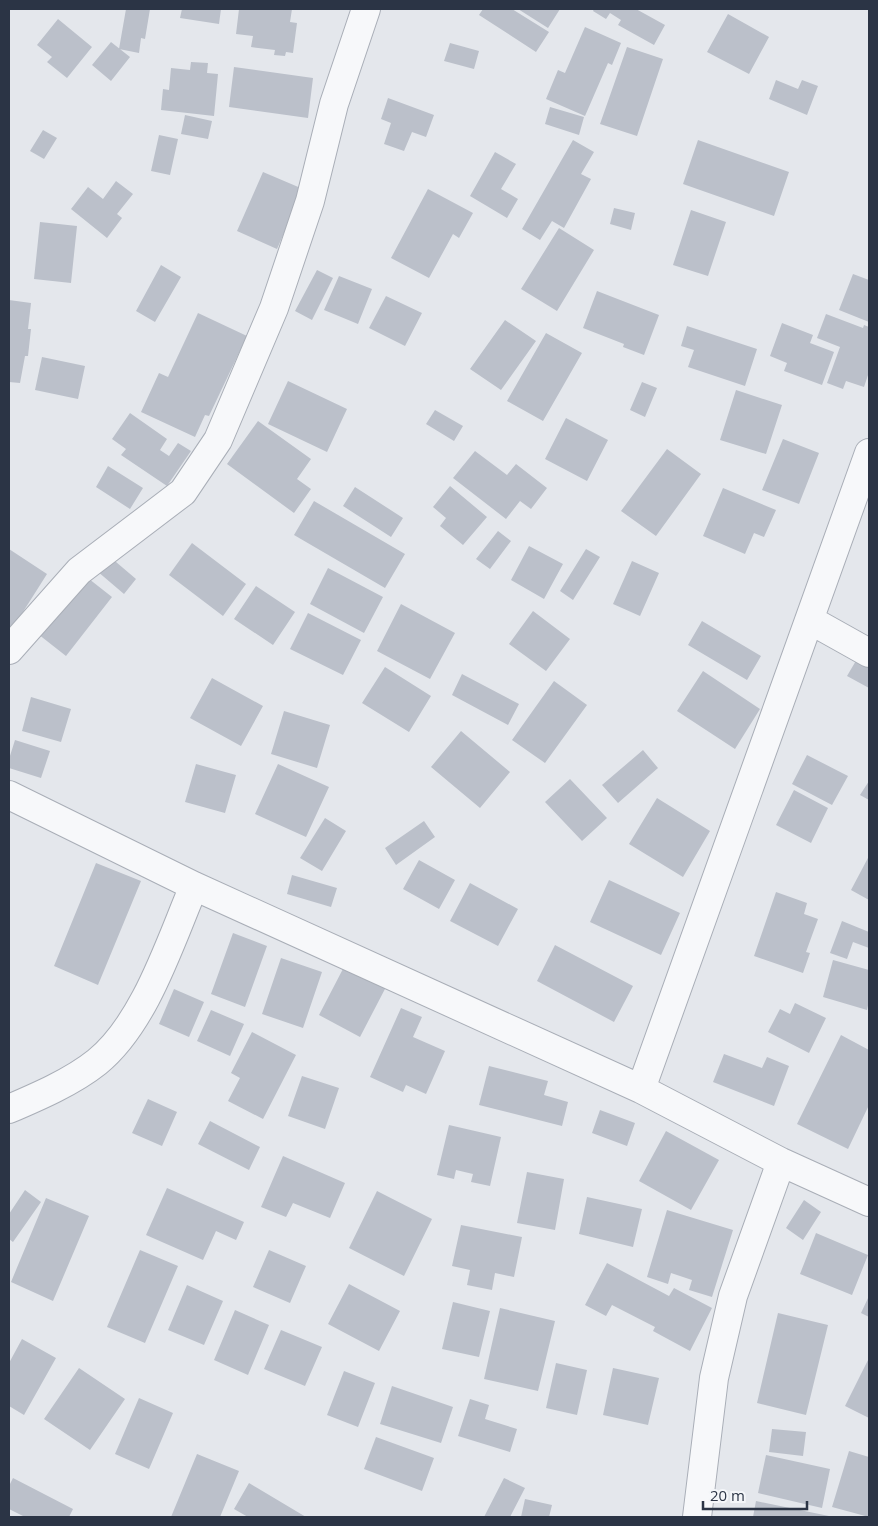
<svg xmlns="http://www.w3.org/2000/svg" width="878" height="1526" font-family="'Open Sans',sans-serif">
  <style>
    .building { fill: #bbc0ca }
    .lines { fill: none; stroke-linecap: round; stroke-linejoin: round }
    .street-casing { stroke: #a9aeb7; stroke-width: 30 }
    .street { stroke: #f7f8fa; stroke-width: 28 }
  </style>
  <rect width="100%" height="100%" fill="#e4e7ec"/>
  <!-- building -->
  <path class="building" d="M126,9H150L145,39L141,38L139,53L119,49Z
    M182,9H221L219,24L180,18Z
    M239,9H292L290,22L297,23L293,53L286,52L285,56L274,55L275,50L251,47L253,36L236,34Z
    M483,9H512L549,32L536,52L479,15Z
    M518,9H560L548,28Z
    M594,9H636L665,25L654,45L618,25L621,20L610,13L606,19L593,11Z
    M728,14L769,37L749,74L707,52Z
    M58,19L92,47L67,78L47,62L52,57L37,45Z
    M585,27L621,43L612,65L608,63L585,116L546,99L558,70L565,73Z
    M111,42L130,57L111,81L92,65Z
    M450,43L479,51L474,69L444,61Z
    M627,47L663,59L637,136L600,124Z
    M191,62L208,63L207,73L218,74L214,116L161,110L163,89L169,90L171,68L190,70Z
    M234,67L313,78L308,118L229,107Z
    M776,80L798,89L802,80L818,86L807,115L769,99Z
    M388,98L434,115L426,137L412,132L404,151L384,144L391,123L381,119Z
    M550,107L584,117L579,135L545,124Z
    M185,115L212,121L208,139L181,134Z
    M43,130L57,138L44,159L30,151Z
    M159,135L178,139L170,175L151,171Z
    M573,140L594,152L581,174L591,179L564,228L552,221L540,240L522,229Z
    M698,140L789,172L774,216L683,184Z
    M495,152L516,164L501,189L518,199L507,218L470,196Z
    M263,172L303,189L277,249L237,231Z
    M116,181L133,194L117,214L122,218L107,238L71,209L88,187L103,199Z
    M428,189L473,213L459,238L453,234L429,278L391,258Z
    M614,208L635,213L631,230L610,224Z
    M691,210L726,222L708,276L673,265Z
    M40,222L77,226L71,283L34,279Z
    M559,228L594,250L557,311L521,289Z
    M161,265L181,277L155,322L136,311Z
    M317,270L333,278L312,320L295,311Z
    M853,274L869,280V322L839,310Z
    M339,276L372,289L358,324L324,310Z
    M597,291L659,315L644,355L623,347L624,344L583,328Z
    M386,296L422,313L405,346L369,328Z
    M9,300L31,303L28,329H31L28,356H25L20,383L9,382Z
    M198,313L247,336L209,416L205,415L195,437L141,412L159,373L168,377Z
    M826,314L863,328L864,325L869,327V372L864,387L846,381L843,389L827,383L840,347L817,338Z
    M505,320L536,341L501,390L470,369Z
    M782,323L813,335L810,343L834,352L822,385L784,371L787,363L770,356Z
    M687,326L757,349L745,386L688,367L694,350L681,346Z
    M546,333L582,353L543,421L507,401Z
    M42,357L85,366L78,399L35,390Z
    M288,381L347,409L327,452L268,424Z
    M642,382L657,388L645,417L630,410Z
    M736,390L782,405L766,454L720,440Z
    M435,410L463,426L454,441L426,424Z
    M130,413L167,439L160,450L169,456L178,443L191,451L167,486L121,455L126,449L112,439Z
    M566,418L608,440L587,481L545,459Z
    M258,421L311,459L297,479L311,489L294,513L227,464Z
    M783,439L819,453L799,504L762,490Z
    M667,449L701,474L656,536L621,511Z
    M475,451L507,475L516,464L547,488L531,509L520,501L506,519L453,478Z
    M108,466L143,488L130,509L96,487Z
    M450,486L487,517L463,545L440,526L446,518L433,507Z
    M355,487L403,518L391,537L343,506Z
    M723,488L776,510L764,537L754,533L745,554L703,536Z
    M314,501L405,554L385,588L294,535Z
    M498,531L511,541L490,569L476,559Z
    M192,543L246,584L223,616L169,575Z
    M529,546L563,564L544,599L511,580Z
    M9,549L47,574L9,634Z
    M586,549L600,557L573,600L560,591Z
    M109,556L136,579L124,594L97,571Z
    M632,561L659,573L640,616L613,604Z
    M328,568L383,597L364,633L310,604Z
    M84,575L112,597L66,656L38,634Z
    M256,586L295,612L273,645L234,619Z
    M401,604L455,633L430,679L377,651Z
    M533,611L570,639L546,671L509,644Z
    M308,613L361,640L343,675L290,649Z
    M702,621L761,656L747,680L688,645Z
    M857,659L869,665V688L847,676Z
    M385,667L431,696L409,732L362,703Z
    M703,671L760,709L735,749L677,711Z
    M462,674L519,704L508,725L452,695Z
    M212,678L263,706L241,746L190,718Z
    M554,681L587,705L545,763L512,740Z
    M31,697L71,709L61,742L22,731Z
    M284,711L330,725L317,768L271,754Z
    M461,731L510,772L480,808L431,767Z
    M15,740L50,751L41,778L9,768V759Z
    M643,750L658,768L618,803L602,785Z
    M807,755L848,776L832,805L792,784Z
    M196,764L236,775L225,813L185,802Z
    M278,764L329,787L306,837L255,814Z
    M570,779L607,818L582,841L545,802Z
    M869,781V800L860,795Z
    M794,790L828,808L811,843L776,825Z
    M657,798L710,831L683,877L629,844Z
    M325,818L346,831L322,871L300,858Z
    M424,821L435,837L396,865L385,848Z
    M869,856V900L851,890Z
    M419,860L455,880L439,909L403,889Z
    M96,863L141,881L98,985L54,966Z
    M292,875L337,888L331,907L287,894Z
    M609,880L680,913L661,955L590,922Z
    M470,883L518,909L498,946L450,921Z
    M776,892L807,903L804,914L818,919L806,952L810,953L803,973L754,956Z
    M842,921L869,932V948L853,942L847,959L830,953Z
    M233,933L267,946L245,1007L211,994Z
    M555,945L633,986L614,1022L537,981Z
    M281,958L322,972L303,1028L262,1014Z
    M833,960L869,970V1001L867,1010L823,997Z
    M345,965L386,987L360,1037L319,1015Z
    M174,989L204,1002L189,1037L159,1024Z
    M795,1003L826,1018L809,1053L768,1032L780,1009L790,1014Z
    M401,1008L422,1017L413,1037L445,1051L426,1094L406,1085L403,1092L370,1077Z
    M211,1010L244,1024L230,1056L197,1041Z
    M252,1032L296,1055L263,1119L228,1101L240,1078L231,1073Z
    M841,1035L869,1050V1105L848,1149L797,1124Z
    M724,1054L762,1068L767,1057L789,1066L774,1106L713,1082Z
    M489,1066L548,1081L544,1095L568,1102L562,1126L479,1105Z
    M302,1076L339,1088L325,1129L288,1116Z
    M148,1099L177,1112L162,1146L132,1133Z
    M600,1110L635,1123L627,1146L592,1133Z
    M210,1121L260,1147L249,1170L198,1144Z
    M449,1125L501,1137L490,1186L471,1182L473,1174L456,1170L454,1179L437,1175Z
    M666,1131L719,1160L691,1210L639,1181Z
    M283,1156L345,1183L330,1218L293,1203L286,1217L261,1207Z
    M527,1172L564,1179L555,1230L517,1223Z
    M167,1188L244,1222L236,1240L216,1231L203,1260L146,1235Z
    M25,1190L41,1202L13,1242L9,1239V1214Z
    M377,1191L432,1219L404,1276L349,1248Z
    M587,1197L642,1209L633,1247L579,1234Z
    M46,1198L89,1216L53,1301L11,1282Z
    M804,1200L821,1212L803,1240L786,1228Z
    M667,1210L733,1230L712,1297L689,1290L692,1280L671,1273L668,1284L647,1277Z
    M461,1225L522,1237L514,1277L495,1273L492,1290L467,1285L470,1270L452,1266Z
    M816,1233L868,1255L852,1295L800,1274Z
    M140,1250L178,1266L145,1343L107,1327Z
    M269,1250L306,1266L290,1303L253,1287Z
    M607,1263L669,1296L674,1288L712,1308L690,1351L653,1331L655,1327L612,1305L606,1316L585,1305Z
    M349,1284L400,1311L379,1351L328,1324Z
    M187,1285L223,1301L204,1345L168,1330Z
    M869,1296V1317L861,1313Z
    M453,1302L490,1311L479,1357L442,1349Z
    M500,1308L555,1321L538,1391L484,1379Z
    M235,1310L269,1325L248,1375L214,1360Z
    M778,1313L828,1325L806,1415L757,1403Z
    M281,1330L322,1347L305,1386L264,1369Z
    M22,1339L56,1358L24,1415L9,1406V1363Z
    M869,1358V1418L845,1406Z
    M556,1363L587,1370L577,1415L546,1408Z
    M79,1368L125,1399L90,1450L44,1419Z
    M613,1368L659,1378L648,1425L603,1415Z
    M344,1371L375,1383L358,1427L327,1415Z
    M392,1386L453,1407L441,1443L380,1424Z
    M139,1398L173,1413L149,1469L115,1454Z
    M470,1399L489,1405L485,1419L517,1429L510,1452L458,1436Z
    M772,1429L806,1432L803,1456L769,1452Z
    M376,1437L434,1458L422,1491L364,1469Z
    M849,1451L869,1457V1517L832,1507Z
    M197,1454L239,1471L220,1517H171Z
    M766,1455L830,1469L822,1508L758,1493Z
    M13,1478L73,1509L69,1517H25L9,1509V1486Z
    M504,1478L525,1488L510,1517H484Z
    M249,1483L306,1517H248L234,1509Z
    M525,1499L552,1505L549,1517H521Z
    M756,1501L829,1516V1517H753Z"/>
  <g class="lines">
    <!-- street casing -->
    <g class="street-casing">
      <path id="street" d="M810,620L869,653
        M9,650L79,571L183,492L218,440L274,308L310,201L334,104L366,9
        M9,795L194,886L641,1089L781,1162L869,1202
        M641,1089L869,453
        M9,1109C37,1097 72,1082 97,1062C145,1023 170,942 194,886
        M697,1517L714,1378L733,1296L781,1162"/>
    </g>
    <!-- street -->
    <use href="#street" class="street"/>
  </g>
  <!-- border -->
  <rect width="878" height="1526" fill="none" stroke="#2b3445" stroke-width="20"/>
  <!-- scale -->
  <path d="M703 1501v8h104v-8" fill="none" stroke="#2b3445" stroke-width="2.5"/>
  <text x="710" y="1501" font-size="15" fill="#2b3445" stroke="#f4f6f9" stroke-width="4" paint-order="stroke">20 m</text>
</svg>
